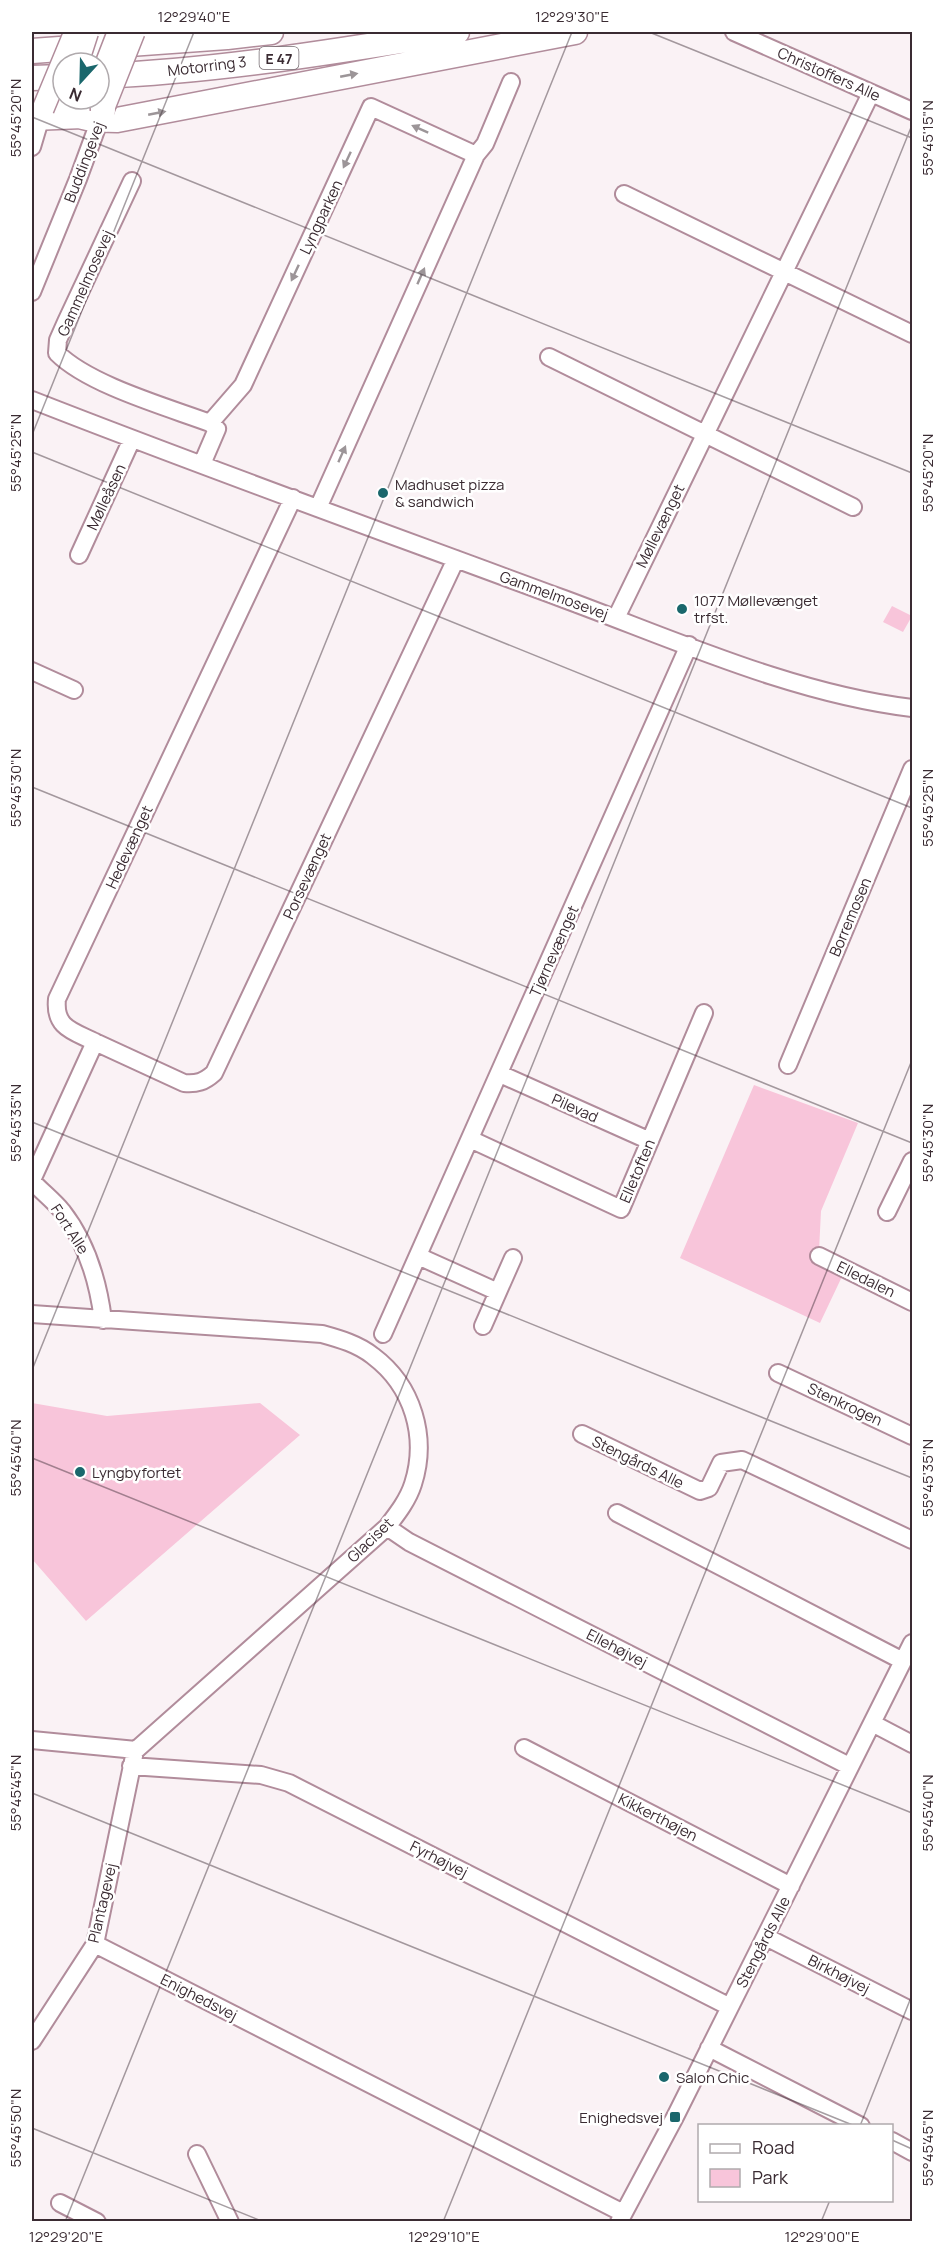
<svg xmlns="http://www.w3.org/2000/svg" width="944" height="2253" font-family="Manrope,sans-serif">
  <style>
    .green { fill: #f8c5da }
    .lines { fill: none; stroke-linecap: round; stroke-linejoin: round }
    .minor-casing { stroke: #b18c9b; stroke-width: 20 }
    .highway-casing { stroke: #b18c9b; stroke-width: 27 }
    .minor { stroke: #fff; stroke-width: 16 }
    .highway { stroke: #fff; stroke-width: 24 }
    .major-bridge-casing { stroke: #b18c9b; stroke-width: 24; stroke-linecap: butt }
    .highway-bridge-casing { stroke: #b18c9b; stroke-width: 27; stroke-linecap: butt }
    .major-bridge { stroke: #fff; stroke-width: 21 }
    .highway-bridge { stroke: #fff; stroke-width: 24 }
    .oneway { fill: #9c9598 }
    .ticks { fill: none; stroke: #3a2b32; stroke-width: 1.5; stroke-opacity: 0.45 }
    .poi-dot { fill: #1a676c; stroke: #fff; stroke-width: 2 }
    .labels { text-anchor: middle; dominant-baseline: central; stroke-width: 5; stroke-linejoin: round; paint-order: stroke }
    .shield { fill: #fff; stroke: #756b70; stroke-width: 1.5 }
    .shield-label { font-size: 14px; font-weight: bold; fill: #3a2b32 }
    .street-label { font-size: 15px; fill: #3a2b32; stroke: #fff }
    .poi-label { font-size: 15px; fill: #3a2b32; stroke: #fff; text-anchor: start }
    .neatline { fill: none; stroke: #3a2b32; stroke-width: 2 }
    .ticks-label { font-size: 15px; text-anchor: middle; fill: #3a2b32 }
  </style>
  <rect width="100%" height="100%" fill="#faf2f5"/>
  <!-- green -->
  <path class="green" d="M892,606L912,616L903,632L883,622Z
    M754,1085L858,1123L821,1211L819,1251L847,1266L820,1323L680,1258Z
    M32,1403L107,1416L260,1403L300,1435L86,1621L32,1559Z"/>
  <g class="lines">
    <!-- minor casing -->
    <g class="minor-casing">
      <path id="minor" d="M734,32L912,111
        M32,147L43,110
        M476,155L485,144L511,82
        M132,181L66,322L58,340L57,353C89,385 167,407 210,423L217,429L202,464
        M624,194L912,334
        M32,292L78,179L103,111
        M549,357L853,507
        M32,400C208,469 386,533 564,599C675,640 794,694 912,708
        M210,423L243,385L371,107L476,155L318,508
        M79,555L132,439
        M616,618L871,93
        M32,671L74,690
        M95,1042L184,1083C197,1084 204,1082 214,1073L456,559
        M788,1065L912,769
        M500,1074L650,1141
        M470,1139L621,1209L704,1013
        M32,1180L95,1042C73,1031 54,1028 57,999L293,498
        M32,1181C41,1191 53,1200 62,1211C87,1243 98,1280 103,1320
        M887,1212L912,1161
        M418,1256L498,1292
        M819,1256L912,1302
        M32,1314L322,1334C340,1339 358,1344 373,1356C413,1386 428,1437 413,1484C408,1500 397,1514 387,1527L136,1750L32,1740
        M483,1326L513,1258
        M383,1334L689,645
        M778,1373L912,1436
        M582,1434L700,1491L709,1488L721,1463L742,1460L912,1540
        M617,1513L903,1661
        M387,1527L409,1542L849,1766
        M872,1723L912,1744
        M524,1748L791,1886
        M131,1766L261,1775L289,1783L730,2007
        M766,1937L912,2011
        M95,1944L623,2213
        M32,2041L95,1944L134,1756
        M709,2048L861,2126
        M892,2141L912,2152
        M197,2154L230,2222
        M60,2203L97,2222
        M619,2222L675,2117L912,1643"/>
    </g>
    <!-- highway casing -->
    <g class="highway-casing">
      <path id="highway" d="M32,51L227,37L271,32
        M99,76C218,71 339,51 457,32
        M32,78L63,77
        M63,99V106C75,120 100,120 117,120L575,32
        M32,118L83,116"/>
    </g>
    <!-- minor -->
    <use href="#minor" class="minor"/>
    <!-- highway -->
    <use href="#highway" class="highway"/>
    <!-- major-bridge casing -->
    <g class="major-bridge-casing">
      <path id="major-bridge" d="M43,109L75,32
        M103,110L134,32"/>
    </g>
    <!-- highway-bridge casing -->
    <g class="highway-bridge-casing">
      <path id="highway-bridge" d="M76,63L86,32
        M103,110L101,81L120,32"/>
    </g>
    <!-- major-bridge -->
    <use href="#major-bridge" class="major-bridge"/>
    <!-- highway-bridge -->
    <use href="#highway-bridge" class="highway-bridge"/>
  </g>
  <!-- one-way arrows -->
  <defs><path id="oneway-solid" d="M-6-.8H1V-3.2L6.5 0L1 3.2V.8H-6Z" transform="scale(1.5)"/></defs>
  <g class="oneway">
    <use href="#oneway-solid" transform="translate(349 75) rotate(-11)"/>
    <use href="#oneway-solid" transform="translate(157 113) rotate(-11)"/>
    <use href="#oneway-solid" transform="translate(420 129) rotate(-156)"/>
    <use href="#oneway-solid" transform="translate(347 160) rotate(115)"/>
    <use href="#oneway-solid" transform="translate(295 273) rotate(115)"/>
    <use href="#oneway-solid" transform="translate(421 276) rotate(-66)"/>
    <use href="#oneway-solid" transform="translate(342 454) rotate(-66)"/>
  </g>
  <!-- ticks -->
  <path class="ticks" d="M649,32L912,138M32,117L912,473M32,435L194,32M32,452L912,808M32,787L912,1143M32,1122L912,1478M32,1370L572,32M32,1458L912,1813M32,1793L855,2126M860,2126L912,1995M32,2128L264,2222M892,2140L912,2149M65,2222L912,125M443,2222L912,1060M821,2222L830,2200"/>
  <!-- markers -->
  <g class="poi-dot">
    <circle cx="383" cy="493" r="6"/>
    <circle cx="682" cy="609" r="6"/>
    <circle cx="80" cy="1472" r="6"/>
    <circle cx="664" cy="2077" r="6"/>
    <rect x="669" y="2111" width="12" height="12" rx="3"/>
  </g>
  <g class="labels">
    <!-- shield labels -->
    <rect class="shield" x="259.5" y="47" width="39" height="22" rx="4.5"/>
    <g class="shield-label">
      <text x="279" y="58">E 47</text>
    </g>
    <!-- street labels -->
    <g class="street-label">
      <text transform="translate(207 66) rotate(-7)">Motorring 3</text>
      <text transform="translate(829 74) rotate(24)">Christoffers Alle</text>
      <text transform="translate(84 162) rotate(-69)">Buddingevej</text>
      <text transform="translate(321 217) rotate(-65)">Lyngparken</text>
      <text transform="translate(85 283) rotate(-66)">Gammelmosevej</text>
      <text transform="translate(106 497) rotate(-65)">Mølleåsen</text>
      <text transform="translate(660 526) rotate(-64)">Møllevænget</text>
      <text transform="translate(554 595) rotate(20)">Gammelmosevej</text>
      <text transform="translate(129 847) rotate(-65)">Hedevænget</text>
      <text transform="translate(307 876) rotate(-65)">Porsevænget</text>
      <text transform="translate(850 917) rotate(-67)">Borremosen</text>
      <text transform="translate(554 951) rotate(-66)">Tjørnevænget</text>
      <text transform="translate(575 1108) rotate(24)">Pilevad</text>
      <text transform="translate(637 1171) rotate(-67)">Elletoften</text>
      <text transform="translate(70 1229) rotate(57)">Fort Alle</text>
      <text transform="translate(866 1279) rotate(26)">Elledalen</text>
      <text transform="translate(845 1404) rotate(25)">Stenkrogen</text>
      <text transform="translate(638 1462) rotate(26)">Stengårds Alle</text>
      <text transform="translate(370 1540) rotate(-44)">Glaciset</text>
      <text transform="translate(617 1648) rotate(27)">Ellehøjvej</text>
      <text transform="translate(658 1817) rotate(27)">Kikkerthøjen</text>
      <text transform="translate(439 1859) rotate(27)">Fyrhøjvej</text>
      <text transform="translate(102 1903) rotate(-77)">Plantagevej</text>
      <text transform="translate(763 1942) rotate(-63)">Stengårds Alle</text>
      <text transform="translate(839 1974) rotate(27)">Birkhøjvej</text>
      <text transform="translate(199 1997) rotate(27)">Enighedsvej</text>
    </g>
    <!-- poi labels -->
    <g class="poi-label">
      <text x="395" y="484">Madhuset pizza<tspan x="395" dy="17">&amp; sandwich</tspan></text>
      <text x="694" y="600">1077 Møllevænget<tspan x="694" dy="17">trfst.</tspan></text>
      <text x="92" y="1472">Lyngbyfortet</text>
      <text x="676" y="2077">Salon Chic</text>
      <text x="663" y="2117" text-anchor="end">Enighedsvej</text>
    </g>
  </g>
  <!-- border -->
  <rect width="944" height="2253" fill="none" stroke="#ffffff" stroke-width="66"/>
  <!-- legend -->
  <rect x="698" y="2124" width="195" height="78" fill="#ffffff" stroke="#b0aaad" stroke-width="1.5"/>
  <rect x="710" y="2144" width="30" height="9" fill="#ffffff" stroke="#b0aaad" stroke-width="1.5"/>
  <text x="752" y="2154" font-size="18" fill="#3a2b32">Road</text>
  <rect x="710" y="2169" width="30" height="18" fill="#f8c5da" stroke="#b0aaad" stroke-width="1.5"/>
  <text x="752" y="2184" font-size="18" fill="#3a2b32">Park</text>
  <!-- north arrow -->
  <g transform="translate(81 81) rotate(202)"><circle r="28" fill="#ffffff" stroke="#b0aaad" stroke-width="1.5"/>
  <path d="M0-4.5L10 22L0 15L-10 22Z" fill="#1a676c"/>
  <text y="-9" font-size="16" font-weight="bold" text-anchor="middle" fill="#3a2b32">N</text>
  </g>
  <rect x="33" y="33" width="878" height="2187" class="neatline"/>
  <g class="ticks-label">
    <text x="194" y="22">12°29'40"E</text>
    <text x="572" y="22">12°29'30"E</text>
    <text transform="translate(16 118) rotate(-90)" y="5">55°45'20"N</text>
    <text transform="translate(928 138) rotate(-90)" y="5">55°45'15"N</text>
    <text transform="translate(16 453) rotate(-90)" y="5">55°45'25"N</text>
    <text transform="translate(928 473) rotate(-90)" y="5">55°45'20"N</text>
    <text transform="translate(16 788) rotate(-90)" y="5">55°45'30"N</text>
    <text transform="translate(928 808) rotate(-90)" y="5">55°45'25"N</text>
    <text transform="translate(16 1123) rotate(-90)" y="5">55°45'35"N</text>
    <text transform="translate(928 1143) rotate(-90)" y="5">55°45'30"N</text>
    <text transform="translate(16 1458) rotate(-90)" y="5">55°45'40"N</text>
    <text transform="translate(928 1478) rotate(-90)" y="5">55°45'35"N</text>
    <text transform="translate(16 1793) rotate(-90)" y="5">55°45'45"N</text>
    <text transform="translate(928 1813) rotate(-90)" y="5">55°45'40"N</text>
    <text transform="translate(16 2128) rotate(-90)" y="5">55°45'50"N</text>
    <text transform="translate(928 2148) rotate(-90)" y="5">55°45'45"N</text>
    <text x="66" y="2242">12°29'20"E</text>
    <text x="444" y="2242">12°29'10"E</text>
    <text x="822" y="2242">12°29'00"E</text>
  </g>
</svg>
